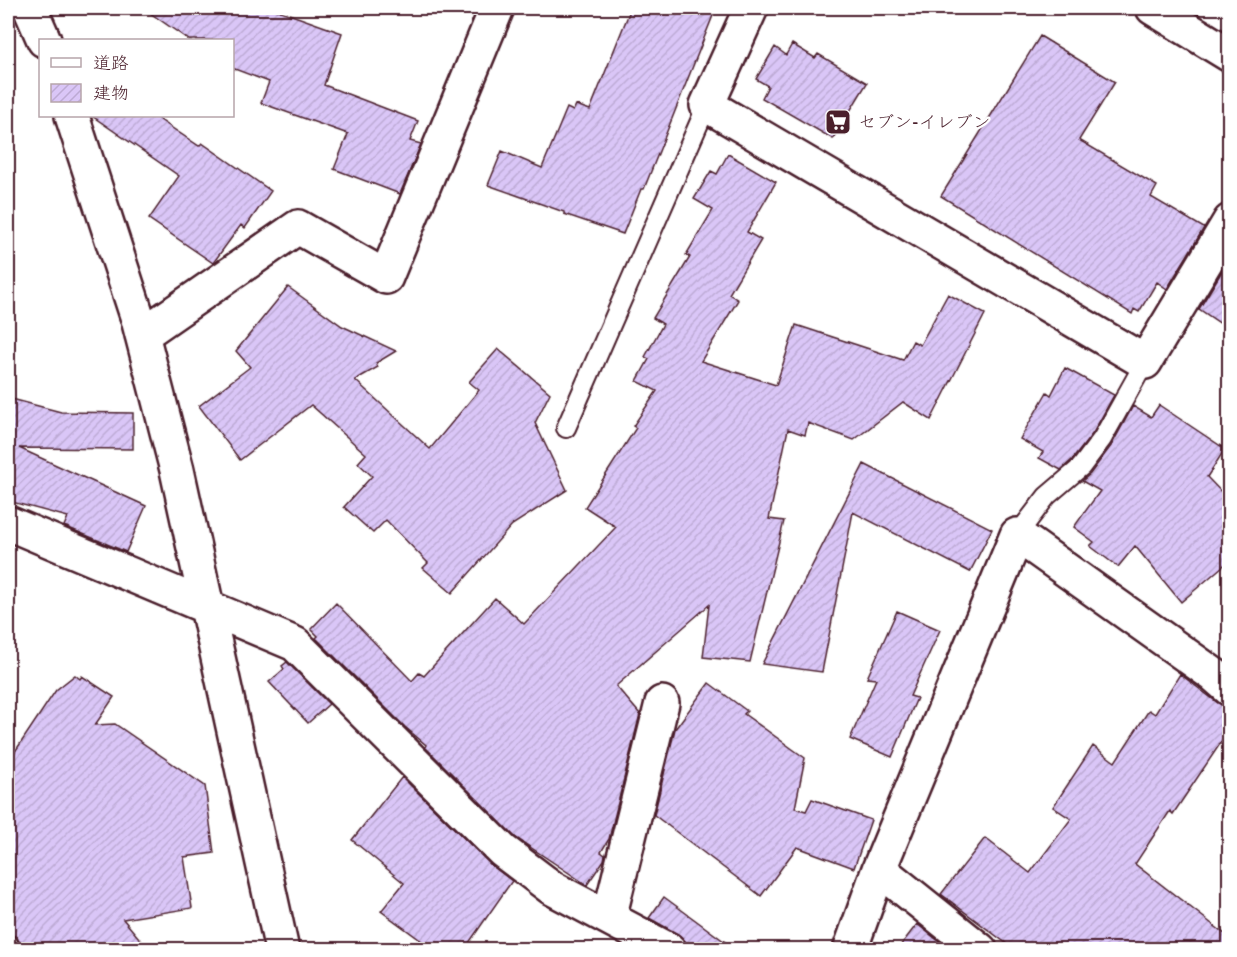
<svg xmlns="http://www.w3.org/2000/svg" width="1237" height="957" font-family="'Balsamiq Sans','Klee One',sans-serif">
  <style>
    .building { fill: url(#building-hatch); stroke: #4a1f2b; stroke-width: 1.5 }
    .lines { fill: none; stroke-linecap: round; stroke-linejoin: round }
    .service-casing { stroke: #4a1f2b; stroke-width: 22 }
    .minor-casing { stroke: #4a1f2b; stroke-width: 38 }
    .tertiary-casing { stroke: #4a1f2b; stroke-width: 38 }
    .service { stroke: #fff; stroke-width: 18 }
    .minor { stroke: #fff; stroke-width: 33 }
    .tertiary { stroke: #fff; stroke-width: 33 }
    .labels { text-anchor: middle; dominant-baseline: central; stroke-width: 4.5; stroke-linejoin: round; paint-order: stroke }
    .poi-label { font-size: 18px; fill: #4a1f2b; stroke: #fff; text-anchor: start }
  </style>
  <defs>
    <pattern id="building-hatch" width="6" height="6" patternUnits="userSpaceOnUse" patternTransform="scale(1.5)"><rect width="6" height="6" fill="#dac6f7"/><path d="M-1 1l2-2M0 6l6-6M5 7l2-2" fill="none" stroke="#bdaad4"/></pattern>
  </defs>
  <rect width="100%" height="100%" fill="#fff"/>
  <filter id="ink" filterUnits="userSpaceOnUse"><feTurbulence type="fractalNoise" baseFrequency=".0167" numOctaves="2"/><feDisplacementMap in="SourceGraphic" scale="12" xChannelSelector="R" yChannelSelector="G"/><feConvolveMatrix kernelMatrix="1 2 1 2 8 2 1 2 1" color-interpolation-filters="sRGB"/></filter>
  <g filter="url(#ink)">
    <!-- building -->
    <path class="building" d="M143,8H272L342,33L324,85L418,121L410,141L421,144L400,194L334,169L348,134L261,103L269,82L232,68V40H189Z
      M631,8H716L644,189H641L623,234L564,214V212L488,185L502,151L542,168L567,108L573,111L576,105L590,110Z
      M1040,36L1115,82L1079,140L1157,186L1151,197L1204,228L1167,289L1157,282L1139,312L1134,309L1132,314L941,196Z
      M792,44L815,58L818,54L867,83L833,139L762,98L768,86L756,79L775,47L786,55Z
      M92,116H154L199,146L202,143L271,191L245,228L241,225L213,263L149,219L179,176Z
      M728,154L776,182L747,232L761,240L729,294L738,300L701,361L776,385L796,325L903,360L913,341L920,345L948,294L985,314L931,420L903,402L854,440L808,423L805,435L788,429L769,519L784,521L750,662L703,657L709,605L616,686L640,714L609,839L601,852L605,855L604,860L587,885L515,837L425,747L426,745L405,727L316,638L318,636L311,629L336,603L412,681L419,673L424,676L495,598L524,624L616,527L585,507L636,428L633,426L657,391L637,381L649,359L645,357L663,324L653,318L690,257L686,255L713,210L694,199L711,171L717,174Z
      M1230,258V330L1199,309Z
      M288,287L342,326L396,351L376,363L378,367L355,380L430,449L479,390L469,382L498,349L550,393L535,423L567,490L512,525L452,593L423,568L428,563L386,520L373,533L344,507L372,476L358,463L366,454L311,405L240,460L199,406L250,367L236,351Z
      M1065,368L1114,395L1093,433L1073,459L1061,470L1039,458L1043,452L1020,439L1047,392L1051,395Z
      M8,398L61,412L133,413V449L19,448L146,506L126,552L64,526L68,517L8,501Z
      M1159,405L1225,449L1207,477L1230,501V560L1181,602L1135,546L1118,567L1090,546L1094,542L1074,527L1100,491L1082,481L1090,474L1111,446L1133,406L1151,417Z
      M864,464L992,529L970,572L853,512L822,672L762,664Z
      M897,611L940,630L910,696L917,698L892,757L850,739L876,679L867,678Z
      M287,662L329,704L308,723L269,682L284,669L282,666Z
      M1180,674L1218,703L1230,707V729L1173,814L1170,811L1135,864L1230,938V950H1015L941,894L985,838L1030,873L1071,819L1053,807L1093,746L1115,762L1149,710L1155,714Z
      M75,675L80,679L82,676L114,697L95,725L115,724L205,786L214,853L184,857L192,908L123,919L149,950H23L17,937L8,933V762L56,690Z
      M709,683L747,711L744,714L805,758L795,808L806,811L812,799L871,820L854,868L797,847L761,896L654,815L675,729Z
      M402,777L490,864L512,881L464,950H434L381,911L404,883L352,840Z
      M664,897L736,950H688L685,941L678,934L649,918Z
      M917,924L941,943L936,950H897Z"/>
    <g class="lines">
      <!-- service casing -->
      <g class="service-casing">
        <path id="service" d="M566,428L707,105
          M1017,535L1047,496L1081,467L1102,439L1145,362
          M8,944L12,950"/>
      </g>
      <!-- minor casing -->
      <g class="minor-casing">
        <path id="minor" d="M30,8L44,40
          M751,8L707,105L1145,362L1230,221
          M72,116L138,319L177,470L282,950
          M142,335L298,227L386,277L497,8
          M8,523L295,644L503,851L552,888L669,950
          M879,869L980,950
          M609,918L662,703
          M850,950L879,869L1017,535L1214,675L1230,689"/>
      </g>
      <!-- tertiary casing -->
      <g class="tertiary-casing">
        <path id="tertiary" d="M1153,8L1230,55"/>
      </g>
      <!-- service -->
      <use href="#service" class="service"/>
      <!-- minor -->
      <use href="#minor" class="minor"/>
      <!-- tertiary -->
      <use href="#tertiary" class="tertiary"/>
    </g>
  </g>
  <!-- icons -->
  <defs>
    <g id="supermarket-square" transform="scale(1.35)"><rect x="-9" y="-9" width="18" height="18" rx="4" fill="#4a1f2b" stroke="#fff"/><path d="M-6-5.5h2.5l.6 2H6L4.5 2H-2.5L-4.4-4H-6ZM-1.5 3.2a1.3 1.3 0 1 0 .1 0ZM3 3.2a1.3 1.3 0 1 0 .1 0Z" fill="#fff"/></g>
  </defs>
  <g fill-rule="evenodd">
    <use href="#supermarket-square" x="838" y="122"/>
  </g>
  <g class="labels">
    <!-- poi labels -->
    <g class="poi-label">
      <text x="858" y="122">セブン-イレブン</text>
    </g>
  </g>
  <!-- margin -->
  <rect width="1237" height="957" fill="none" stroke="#fff" stroke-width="30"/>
  <rect x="15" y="15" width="1207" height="927" fill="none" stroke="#4a1f2b" stroke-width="2" filter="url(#ink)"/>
  <!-- legend -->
  <rect x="39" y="39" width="195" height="78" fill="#ffffff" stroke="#b7a5aa" stroke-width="1.5"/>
  <rect x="51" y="58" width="30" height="9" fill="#ffffff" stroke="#b7a5aa" stroke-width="1.5"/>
  <text x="93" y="69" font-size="18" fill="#4a1f2b">道路</text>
  <rect x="51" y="84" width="30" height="18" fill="url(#building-hatch)" stroke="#b7a5aa" stroke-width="1.5"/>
  <text x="93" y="99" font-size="18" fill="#4a1f2b">建物</text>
</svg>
